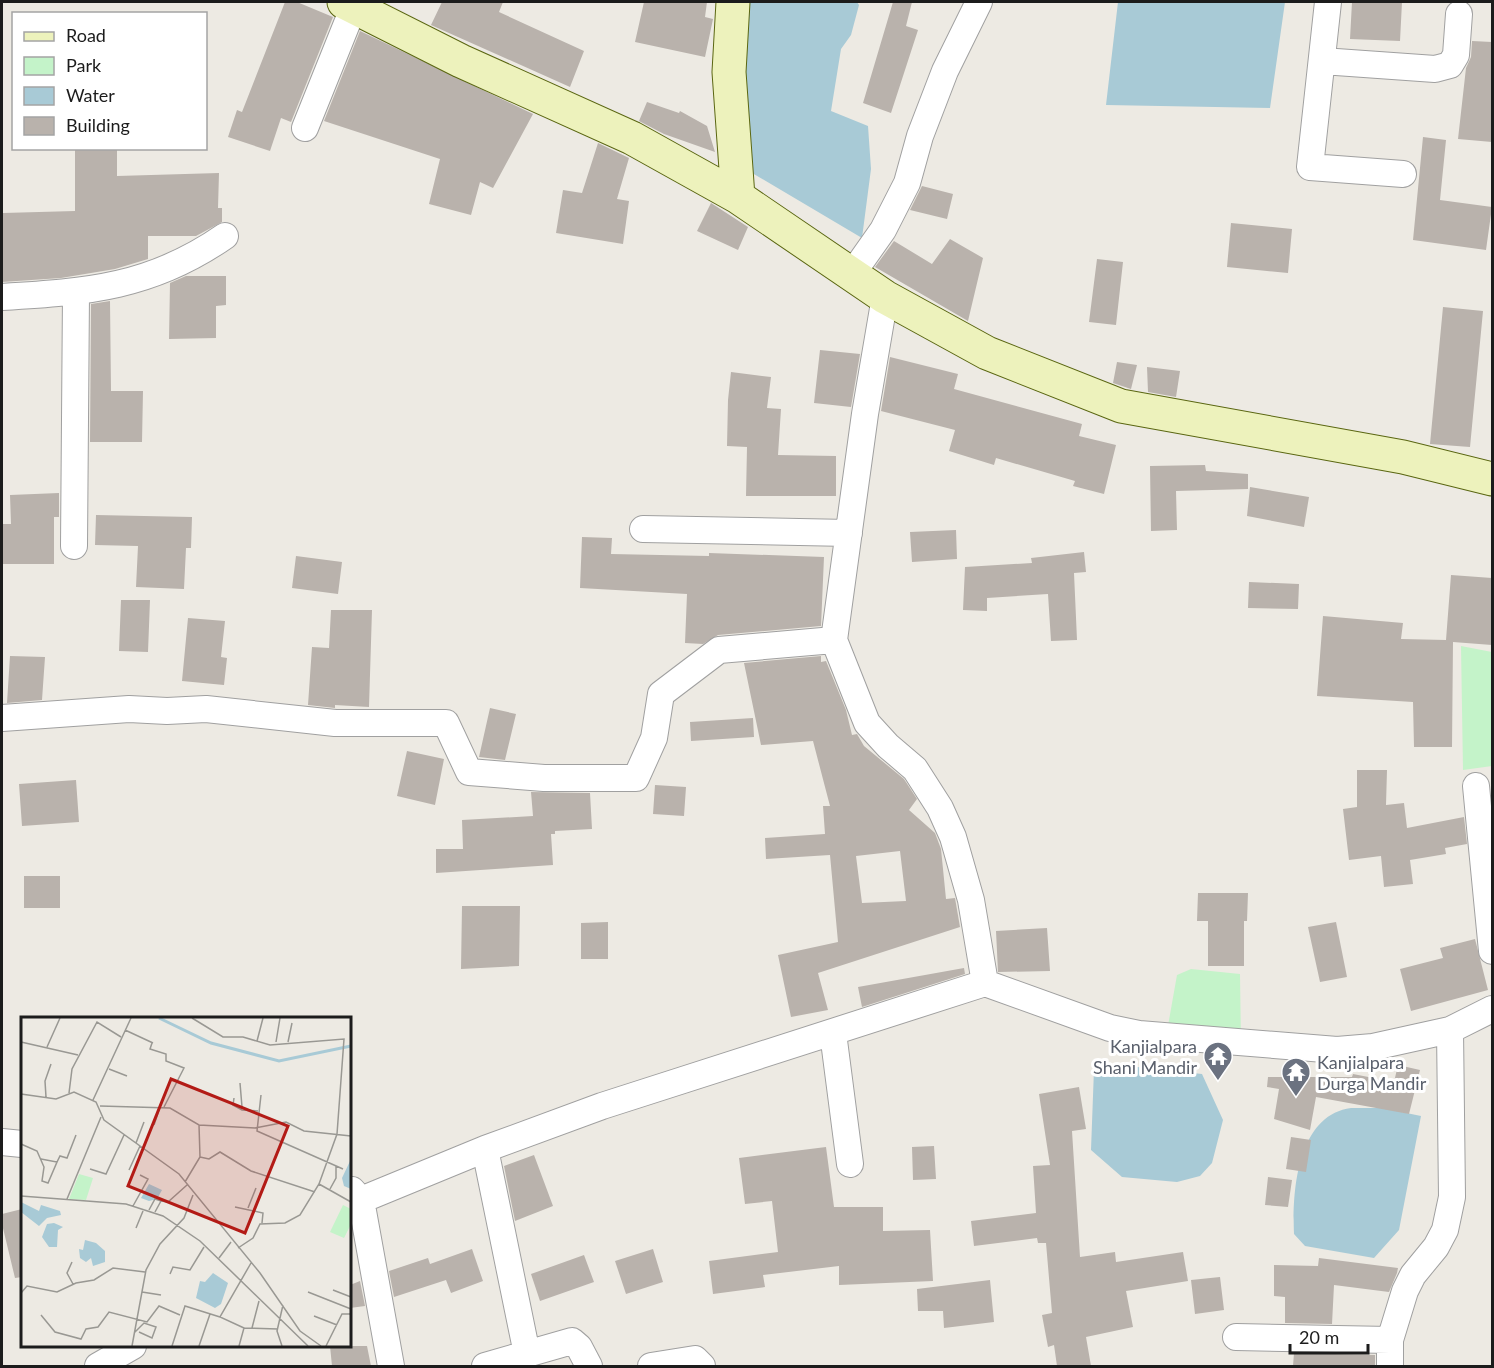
<svg xmlns="http://www.w3.org/2000/svg" width="1494" height="1368" font-family="Lato,sans-serif">
  <style>
    .park { fill: #c4f3c9 }
    .water { fill: #a8cad6 }
    .building { fill: #b9b2ac; fill-rule: evenodd }
    .lines { fill: none; stroke-linecap: round; stroke-linejoin: round }
    .street-casing { stroke: #a0a0a0; stroke-width: 28 }
    .secondary-casing { stroke: #5a6611; stroke-width: 35 }
    .street { stroke: #fff; stroke-width: 26 }
    .secondary { stroke: #edf2bc; stroke-width: 33 }
    .labels { text-anchor: middle; dominant-baseline: central; stroke-width: 6; stroke-linejoin: round; paint-order: stroke }
    .worship-label { font-size: 18px; fill: #5b616d; stroke: #fff; text-anchor: end }
    .inset-river { fill: none; stroke: #a8cad6; stroke-width: 3 }
    .inset-road { fill: none; stroke: #999893; stroke-width: 1.5 }
    .view { fill: #b31b16; fill-opacity: 0.15; stroke: #b31b16; stroke-width: 3 }
    .inset-edge { fill: none; stroke: #1c1c1c; stroke-width: 3 }
  </style>
  <rect width="100%" height="100%" fill="#edeae3"/>
  <!-- park -->
  <path class="park" d="M1461,646L1492,652V766L1463,770Z
    M1191,969L1240,974L1241,1045L1166,1037L1177,975Z"/>
  <!-- water -->
  <path class="water" d="M741,2H857L859,5L851,35L841,49L831,111L868,126L871,169L862,238L747,170Z
    M1118,2H1285L1270,108L1106,105Z
    M1110,1064L1202,1074L1223,1120L1212,1163L1200,1176L1177,1182L1122,1177L1091,1150L1094,1069Z
    M1351,1108H1382L1421,1116L1399,1230L1374,1258L1305,1246L1294,1234C1292,1190 1298,1115 1351,1108Z"/>
  <!-- building -->
  <path class="building" d="M285,2H297L333,17L291,122L281,118L270,151L228,137L237,110L242,112Z
    M442,2H503L499,12L584,51L570,87L431,25Z
    M644,2H707L705,17L713,19L705,57L635,42Z
    M893,2H912L906,26L918,30L891,113L863,103Z
    M1352,2H1402L1400,41L1350,39Z
    M360,31L533,114L493,188L480,182L471,215L429,204L440,159L324,121Z
    M1472,41L1492,42V142L1458,139L1466,68L1471,57Z
    M647,102L679,113L680,111L707,126L715,152L664,134L639,121Z
    M1423,137L1446,140L1440,200L1492,207L1486,250L1413,240Z
    M598,143L629,158L617,199L629,201L623,244L556,233L563,190L582,193Z
    M117,149V176L219,173L218,208H222V222L196,236H148V259L115,269L61,278L2,282L3,213L75,211V150Z
    M922,186L953,194L947,219L910,210Z
    M711,203L748,227L738,250L697,231Z
    M1231,223L1292,229L1288,273L1227,267Z
    M950,239L983,258L968,321L875,267L894,241L932,264Z
    M1097,259L1123,262L1116,325L1089,322Z
    M186,276H226V305L216,306V338L169,339L170,283Z
    M110,301L111,391H143L142,442H90L91,304Z
    M1443,307L1483,311L1470,447L1430,444Z
    M820,350L860,354L851,407L814,403Z
    M890,357L958,374L954,389L1082,424L1079,436L1116,445L1104,494L1073,486L1075,481L996,458L994,465L949,451L955,430L881,411Z
    M1117,362L1137,365L1131,389L1113,383Z
    M1147,367L1180,371L1176,397L1148,392Z
    M731,372L771,377L767,408L781,409L778,455L836,456V496H746L747,447L727,446L728,400Z
    M1205,465L1206,471L1248,474V489L1176,491L1177,530L1151,531L1150,466Z
    M1250,487L1309,497L1304,527L1247,516Z
    M59,493V517H54V564H2V524H11L10,495Z
    M96,515L192,517L191,548H186L184,589L136,587L138,546L95,545Z
    M956,530L957,559L912,562L910,532Z
    M582,537L612,538L611,554L709,556V553L824,557L821,626L718,635L703,644L685,643L687,594L580,588Z
    M1084,552L1086,572L1074,573L1077,640L1051,641L1048,594L987,598V611L963,610L965,567L1032,563L1031,558Z
    M296,556L342,562L338,594L292,588Z
    M1451,575L1492,578V645L1453,642L1452,747H1414L1413,702L1317,696L1323,616L1403,623L1401,639L1446,640Z
    M1249,582L1299,584L1298,609L1248,608Z
    M121,600H150L148,652L119,651Z
    M331,610H372L369,707L335,705V708L308,705L312,647L329,648Z
    M188,618L225,621L221,657L227,658L224,685L182,681Z
    M10,656L45,657L42,700L7,703Z
    M821,656V662L826,661L846,710L852,735L857,734L864,746L904,779L917,799L909,810L935,833L941,849L946,899L955,898L960,927L818,973L828,1010L791,1017L778,955L838,942L830,855L766,859L765,838L825,834L823,806H830L813,741L761,745L744,663ZM900,851L906,901L862,903L856,856Z
    M490,708L516,714L505,760L479,757Z
    M753,718L754,737L691,741L690,722Z
    M407,751L444,759L435,805L397,796Z
    M1357,770H1387L1386,805L1404,803L1407,828L1464,817L1467,844L1445,848L1446,854L1410,860L1413,884L1384,887L1381,856L1349,860L1343,809L1357,807Z
    M76,780L79,822L22,826L19,784Z
    M655,785L686,787L684,816L653,814Z
    M531,792L590,793L592,829L555,831V834H551L553,865L436,873V849H463L462,820L533,816Z
    M24,876H60V908H24Z
    M1198,893H1248L1247,921H1244V966H1208V921H1197Z
    M462,906H520L519,966L461,969Z
    M608,922V959H581V923Z
    M1336,922L1347,977L1320,982L1308,927Z
    M1047,928L1050,971L998,972L996,931Z
    M1475,939L1488,990L1411,1011L1400,969L1443,958L1440,948Z
    M964,968L965,974L862,1007L858,987Z
    M1398,1065L1420,1070L1409,1114L1316,1097L1310,1130L1274,1119L1279,1089L1267,1087L1268,1077H1352L1353,1074L1394,1082Z
    M1079,1087L1086,1129L1072,1131L1080,1257L1115,1252L1116,1262L1183,1252L1188,1281L1126,1291L1133,1327L1086,1337L1091,1366H1057L1054,1345L1048,1347L1042,1315L1052,1313L1046,1243H1038L1037,1238L974,1246L971,1221L1036,1213L1033,1166L1050,1165L1039,1094Z
    M1291,1137L1311,1140L1306,1172L1286,1169Z
    M934,1146L936,1179L913,1180L912,1147Z
    M826,1147L834,1207H883V1231L930,1230L933,1281L839,1285V1266L763,1275L765,1287L713,1294L709,1261L778,1252L772,1201L745,1204L739,1158Z
    M534,1155L553,1206L515,1221L504,1166Z
    M1268,1177L1292,1180L1288,1207L1265,1205Z
    M22,1209V1277L15,1278L2,1224V1214Z
    M472,1249L483,1281L451,1293L446,1280L394,1297L389,1271L428,1258L430,1264Z
    M653,1249L663,1282L626,1294L615,1261Z
    M584,1255L594,1282L540,1301L531,1274Z
    M1319,1258L1398,1268L1397,1273L1389,1292L1334,1285L1332,1324L1285,1323V1297L1274,1296V1265L1318,1266Z
    M1220,1277L1224,1310L1195,1314L1191,1280Z
    M990,1280L994,1322L944,1328L943,1311H918L917,1289Z
    M360,1281L365,1306L350,1308V1285Z
    M330,1346H367L371,1366H332Z
    M1294,1353L1375,1355V1366H1293Z"/>
  <g class="lines">
    <!-- street casing -->
    <g class="street-casing">
      <path id="street" d="M1328,2L1310,167L1403,174
        M1322,61L1435,69L1450,65L1456,55L1459,14
        M305,128L354,6
        M852,274L883,230L907,183L920,136L945,71L979,2
        M2,297C88,292 152,287 225,236
        M885,297L865,414L834,640L867,723L888,746L915,769L940,808L953,837L971,900L985,983
        M643,529L849,533
        M74,546L76,293
        M2,718L129,709L167,711L206,709L335,723H446L469,772L544,778H636L654,738L661,694L719,650L834,640
        M1476,786L1492,951
        M833,1033L850,1164
        M2,1142L22,1144
        M485,1149L527,1354
        M352,1190L361,1200L391,1366
        M350,1208L361,1200L485,1149L602,1106L985,983L1110,1028L1139,1034L1337,1050L1373,1047L1450,1030L1492,1009
        M1236,1337L1390,1340
        M98,1366L133,1346
        M485,1366L572,1341L579,1347L589,1366
        M651,1366L695,1359L702,1366
        M1390,1366V1340L1405,1291L1413,1275L1436,1247L1445,1230L1452,1197L1450,1030"/>
    </g>
    <!-- secondary casing -->
    <g class="secondary-casing">
      <path id="secondary" d="M344,2L461,61L632,138L738,197L885,297L987,353L1121,406L1403,457L1492,479
        M733,2L729,72L738,197"/>
    </g>
    <!-- street -->
    <use href="#street" class="street"/>
    <!-- secondary -->
    <use href="#secondary" class="secondary"/>
  </g>
  <!-- icons -->
  <defs>
    <g id="temple-pin" transform="scale(1.5)"><path d="M0 17L-7.5 6A9.5 9.5 0 1 1 7.5 6Z" fill="#6b7280" stroke="#fff"/><path d="M0-6L5-2H3V0L6.5 2.5H4V6H1.5V3h-3V6H-4V2.5H-6.5L-3 0V-2H-5Z" fill="#fff"/></g>
  </defs>
  <g fill-rule="evenodd">
    <use href="#temple-pin" x="1218" y="1056"/>
    <use href="#temple-pin" x="1296" y="1072"/>
  </g>
  <g class="labels">
    <!-- worship labels -->
    <g class="worship-label">
      <text x="1197" y="1046">Kanjialpara<tspan x="1197" dy="21">Shani Mandir</tspan></text>
      <text x="1317" y="1062" text-anchor="start">Kanjialpara<tspan x="1317" dy="21">Durga Mandir</tspan></text>
    </g>
  </g>
  <!-- overview -->
  <g transform="translate(21 1017)">
    <rect width="330" height="330" fill="#edeae3"/>
    <path d="M58,157L72,161L65,183L48,182ZM322,188L330,192V207L323,221L309,215Z" fill="#c4f3c9"/>
    <path d="M330,142V172L323,169L321,161ZM128,167L141,173L136,182L128,184L120,181ZM0,185L18,194L20,188L39,194L40,198L26,201L18,209L0,195ZM33,206L42,210L37,213L36,230H28L21,220L26,207ZM64,223L75,226L84,234V245L72,249L70,241L65,245L59,241L58,232L62,233ZM192,256L207,266L200,287L194,291L175,281L179,264L184,265Z" fill="#a8cad6"/>
    <path class="inset-river" d="M138,1L190,26L258,44L330,29"/>
    <path class="inset-road" d="M171,1L202,20H222L249,28L323,22L316,117L298,167L279,198L264,206L239,207L232,221L217,231M104,13L132,26M236,24L242,1M0,25L57,38M255,25L259,1M267,25L271,6M131,26L129,32L145,37V44L163,51L143,90M26,30L39,1M88,52L106,59M219,66L221,90M48,76L51,52L76,5L100,20M0,77L35,82L53,75L75,85L83,103L158,157L239,256L279,314L300,329M240,78L236,114L322,152M25,80L24,64L30,47M213,81L212,88L221,93L237,94M72,83L110,1M79,89L149,91L178,108L234,111L265,105L283,114L330,119M133,108L139,90M115,126L123,105M0,127L16,134L23,150L21,164L27,166L36,145L20,142M179,140L188,142L199,135L230,154L294,175M36,145L39,139L46,141L55,118M69,152L85,157L103,118M108,153L119,129M164,165L179,140L178,108M298,167L330,185M309,172L315,161V149M0,179L105,187L142,199L179,224L287,329M46,182L80,100M112,189L127,162L119,158M214,190L242,196L241,206M227,191L235,171M128,193L134,182L140,184M134,195L140,184L147,185L166,168M115,211L122,194M198,241L210,225M51,245L46,256L52,267M149,257L152,250L169,253L183,230M312,273L330,280M121,275L140,278M287,275L330,292M0,276L6,269L36,275L55,266L73,263L92,251L124,255M20,298L34,315L60,322L65,312L77,310L88,295L126,305L138,289L159,298M293,299L316,308M223,311L257,312M231,311L238,284M113,316L123,306L135,310L131,321L118,315M111,329L125,253L139,227L163,201L172,178M151,329L164,289L199,300M178,329L189,297M218,329L223,311L199,300L230,246M261,329L256,314L262,288M305,329L321,297H330"/>
    <path class="view" d="M150,62L267,109L224,216L107,169Z"/>
    <rect width="330" height="330" class="inset-edge"/>
  </g>
  <!-- border -->
  <rect width="1494" height="1368" fill="none" stroke="#1c1c1c" stroke-width="6"/>
  <!-- legend -->
  <rect x="12" y="12" width="195" height="138" fill="#ffffff" stroke="#a4a4a4" stroke-width="1.5"/>
  <rect x="24" y="32" width="30" height="9" fill="#edf2bc" stroke="#a4a4a4" stroke-width="1.5"/>
  <text x="66" y="42" font-size="18" fill="#1c1c1c">Road</text>
  <rect x="24" y="57" width="30" height="18" fill="#c4f3c9" stroke="#a4a4a4" stroke-width="1.5"/>
  <text x="66" y="72" font-size="18" fill="#1c1c1c">Park</text>
  <rect x="24" y="87" width="30" height="18" fill="#a8cad6" stroke="#a4a4a4" stroke-width="1.5"/>
  <text x="66" y="102" font-size="18" fill="#1c1c1c">Water</text>
  <rect x="24" y="117" width="30" height="18" fill="#b9b2ac" stroke="#a4a4a4" stroke-width="1.5"/>
  <text x="66" y="132" font-size="18" fill="#1c1c1c">Building</text>
  <!-- scale -->
  <path d="M1290 1344v9h78v-9" fill="none" stroke="#1c1c1c" stroke-width="3"/>
  <text x="1299" y="1344" font-size="18" fill="#1c1c1c" stroke="#ffffff" stroke-width="4.5" paint-order="stroke">20 m</text>
</svg>
